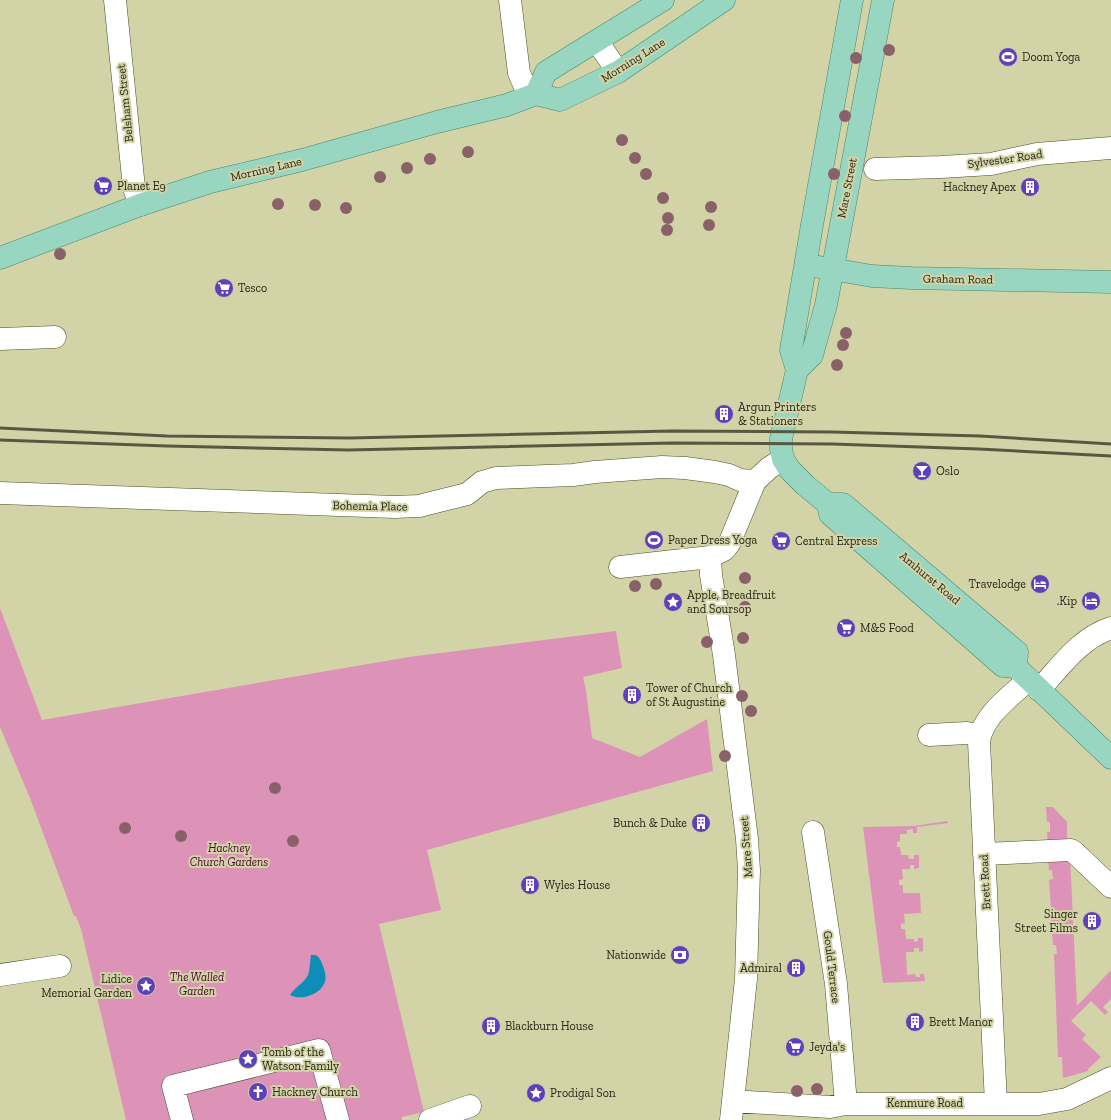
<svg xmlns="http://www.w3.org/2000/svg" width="1111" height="1120" font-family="'Zilla Slab',serif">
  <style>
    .green { fill: #dd92b8 }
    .water { fill: #0e8eb7 }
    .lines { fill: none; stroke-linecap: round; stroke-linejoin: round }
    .minor-casing { stroke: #4e4e26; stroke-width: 23 }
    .major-casing { stroke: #45876a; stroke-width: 23 }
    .minor { stroke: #fff; stroke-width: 22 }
    .major { stroke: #99d6c1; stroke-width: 22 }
    .rail { stroke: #585840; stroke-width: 3 }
    .tree { fill: #8a6168 }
    .labels { text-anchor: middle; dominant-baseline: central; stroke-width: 4; stroke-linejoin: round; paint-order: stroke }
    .poi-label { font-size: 12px; fill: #272716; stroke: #d2d3a7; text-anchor: start }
    .street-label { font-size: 12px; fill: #272716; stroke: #d2d3a7 }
    .park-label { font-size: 12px; font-style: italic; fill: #4f0334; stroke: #d2d3a7 }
  </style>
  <rect width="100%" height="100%" fill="#d2d3a7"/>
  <!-- green -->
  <path class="green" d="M0,608L42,720L409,657L616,631L622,668L583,677L586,690L592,738L640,757L707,719L713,771L427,850L441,910L379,924L424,1112L402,1117V1120H126L81,929L76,916H74L30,798L0,727Z
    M1046,807H1053L1067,822V844L1048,845L1047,832H1050V822H1047Z
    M947,821L948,823L917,827V833H913V829L907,830V834H900V841L897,842V847H900L901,855H908L909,859H914V855H919V868L914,869V865H910V869H902L903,879L899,880V885H903V893H920L921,913L904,914L905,923L901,924V929H905L906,939H914V942L918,941V938H923V951L919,952V948H914V952H906L907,975L915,974L916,977H920V974H924L925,981L883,983L863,827L914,826Z
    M1070,855L1077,1006L1111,970V999L1103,1007L1108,1012L1105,1015L1091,1001L1071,1021L1086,1035L1082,1039L1101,1057L1088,1069V1071L1063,1078L1062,1057H1058L1054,954H1057L1056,945H1053L1051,918L1055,917L1054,908H1051L1049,880L1053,879L1052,870H1049L1048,856Z"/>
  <!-- water -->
  <path class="water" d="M311,955H316C320,958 321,961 323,966C325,971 327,979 324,984C319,995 300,1001 290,995C295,987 304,983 308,975C310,969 310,961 311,955Z"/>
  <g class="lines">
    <!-- minor casing -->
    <g class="minor-casing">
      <path id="minor" d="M115,0L134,188L140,205
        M510,0L519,73L529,96
        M597,41L618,72
        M875,169L941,167L991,164L1037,154L1111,148
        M0,339L55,337
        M0,493L395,507L419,506L467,494L482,482L496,478L573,475L595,472L662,467L685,468L715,472L729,475L740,480L755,481
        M710,557L711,575L724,655L747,839L749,870L746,979L731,1120
        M620,567L710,557L724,550L729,544L755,481L769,468L783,459
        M1039,690C1060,667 1080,638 1111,628
        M929,735L967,733L980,735
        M813,832L836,984L846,1104
        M984,854L1071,850L1074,852L1111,887
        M0,975L60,966
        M733,1101L830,1107L846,1104H1039L1067,1099L1111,1078
        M996,1104L979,742C982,716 1010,697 1028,680
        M182,1120L173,1086L319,1050L338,1120
        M430,1120L470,1106"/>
    </g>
    <!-- major casing -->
    <g class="major-casing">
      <path id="major" d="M852,0L812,225L791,350L797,370L781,439V449L783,459L790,470L805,485L828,504H843L1017,652L1016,667L1111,758
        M536,94L546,72L663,0
        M0,258L140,205L210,182L302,160L437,122L507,105L536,94L560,100L618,72L724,0
        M819,267L872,276L911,278L1111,282
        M797,370L812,355L826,305L883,0
        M828,504L830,514L1003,666L1016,667"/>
    </g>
    <!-- minor -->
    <use href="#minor" class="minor"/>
    <!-- major -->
    <use href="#major" class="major"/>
    <!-- rail -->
    <path class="rail" d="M0,428L167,436L349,438L672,431L832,432L980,436L1111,444
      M0,440L167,446L348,450L672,443L832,444L979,449L1111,456"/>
  </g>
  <!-- trees -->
  <g class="tree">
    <circle cx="889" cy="50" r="6"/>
    <circle cx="856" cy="58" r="6"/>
    <circle cx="845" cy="116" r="6"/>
    <circle cx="622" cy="140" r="6"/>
    <circle cx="468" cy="152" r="6"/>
    <circle cx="635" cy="158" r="6"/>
    <circle cx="430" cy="159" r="6"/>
    <circle cx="407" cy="168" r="6"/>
    <circle cx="646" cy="174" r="6"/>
    <circle cx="834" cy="174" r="6"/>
    <circle cx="380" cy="177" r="6"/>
    <circle cx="663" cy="198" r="6"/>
    <circle cx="278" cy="204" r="6"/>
    <circle cx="315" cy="205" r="6"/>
    <circle cx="711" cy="207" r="6"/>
    <circle cx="346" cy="208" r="6"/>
    <circle cx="668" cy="218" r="6"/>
    <circle cx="709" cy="225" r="6"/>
    <circle cx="667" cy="230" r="6"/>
    <circle cx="60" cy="254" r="6"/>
    <circle cx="846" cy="333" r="6"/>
    <circle cx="843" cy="345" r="6"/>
    <circle cx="837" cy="365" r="6"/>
    <circle cx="745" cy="578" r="6"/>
    <circle cx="656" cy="584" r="6"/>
    <circle cx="635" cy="586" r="6"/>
    <circle cx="745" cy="607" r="6"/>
    <circle cx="743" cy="638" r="6"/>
    <circle cx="707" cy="642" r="6"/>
    <circle cx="742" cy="696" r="6"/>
    <circle cx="751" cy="711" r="6"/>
    <circle cx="725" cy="756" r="6"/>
    <circle cx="275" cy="788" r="6"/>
    <circle cx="125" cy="828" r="6"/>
    <circle cx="181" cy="836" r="6"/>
    <circle cx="293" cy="841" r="6"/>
    <circle cx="817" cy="1089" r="6"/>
    <circle cx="797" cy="1091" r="6"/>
  </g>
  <!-- icons -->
  <defs>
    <g id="stadium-disc" transform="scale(1)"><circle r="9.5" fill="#5d41ba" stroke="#d2d3a7"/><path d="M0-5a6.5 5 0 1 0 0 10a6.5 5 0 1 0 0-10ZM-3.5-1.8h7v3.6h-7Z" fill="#fff"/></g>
    <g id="supermarket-disc" transform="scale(1)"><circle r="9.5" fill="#5d41ba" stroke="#d2d3a7"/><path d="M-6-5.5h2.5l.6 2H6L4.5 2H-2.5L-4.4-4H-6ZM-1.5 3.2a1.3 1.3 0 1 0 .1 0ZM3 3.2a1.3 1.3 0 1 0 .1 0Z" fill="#fff"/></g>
    <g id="building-disc" transform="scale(1)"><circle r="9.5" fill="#5d41ba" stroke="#d2d3a7"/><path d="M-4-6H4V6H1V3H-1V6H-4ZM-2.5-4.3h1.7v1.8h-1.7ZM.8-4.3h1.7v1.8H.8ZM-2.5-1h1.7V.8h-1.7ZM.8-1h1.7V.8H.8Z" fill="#fff"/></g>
    <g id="bar-disc" transform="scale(1)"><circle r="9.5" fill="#5d41ba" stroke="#d2d3a7"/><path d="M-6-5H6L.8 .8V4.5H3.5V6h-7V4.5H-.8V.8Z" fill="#fff"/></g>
    <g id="hotel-disc" transform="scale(1)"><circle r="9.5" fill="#5d41ba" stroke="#d2d3a7"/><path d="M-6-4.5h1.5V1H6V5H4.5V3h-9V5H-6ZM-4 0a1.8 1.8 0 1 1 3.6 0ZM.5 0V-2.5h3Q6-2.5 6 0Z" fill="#fff"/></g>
    <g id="sight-disc" transform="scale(1)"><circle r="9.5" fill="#5d41ba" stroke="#d2d3a7"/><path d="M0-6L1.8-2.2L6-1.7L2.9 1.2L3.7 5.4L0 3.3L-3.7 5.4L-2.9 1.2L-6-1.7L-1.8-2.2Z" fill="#fff"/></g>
    <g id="bank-disc" transform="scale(1)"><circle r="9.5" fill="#5d41ba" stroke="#d2d3a7"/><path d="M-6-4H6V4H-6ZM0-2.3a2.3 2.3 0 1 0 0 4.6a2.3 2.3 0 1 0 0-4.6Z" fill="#fff"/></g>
    <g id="church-disc" transform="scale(1)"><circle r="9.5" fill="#5d41ba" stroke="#d2d3a7"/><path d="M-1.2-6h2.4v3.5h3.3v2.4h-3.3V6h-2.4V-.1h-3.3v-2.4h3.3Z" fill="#fff"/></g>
  </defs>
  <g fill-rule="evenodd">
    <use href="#stadium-disc" x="1008" y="57"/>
    <use href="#supermarket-disc" x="103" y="186"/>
    <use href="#building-disc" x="1030" y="187"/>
    <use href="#supermarket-disc" x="224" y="288"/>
    <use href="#building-disc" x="724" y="414"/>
    <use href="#bar-disc" x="922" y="471"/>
    <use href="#stadium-disc" x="654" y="540"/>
    <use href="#supermarket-disc" x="781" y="541"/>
    <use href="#hotel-disc" x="1040" y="584"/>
    <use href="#hotel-disc" x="1091" y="601"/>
    <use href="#sight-disc" x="673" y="602"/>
    <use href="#supermarket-disc" x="846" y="628"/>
    <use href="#building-disc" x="632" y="695"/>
    <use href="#building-disc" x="701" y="823"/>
    <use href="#building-disc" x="530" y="885"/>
    <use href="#building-disc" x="1092" y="921"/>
    <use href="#bank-disc" x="680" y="955"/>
    <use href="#building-disc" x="796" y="968"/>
    <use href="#sight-disc" x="146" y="986"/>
    <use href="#building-disc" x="915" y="1022"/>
    <use href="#building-disc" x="491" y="1026"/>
    <use href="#supermarket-disc" x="795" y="1047"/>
    <use href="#sight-disc" x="248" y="1059"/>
    <use href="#church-disc" x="258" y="1092"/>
    <use href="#sight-disc" x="536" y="1093"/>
  </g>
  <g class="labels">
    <!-- poi labels -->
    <g class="poi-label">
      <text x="1022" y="57">Doom Yoga</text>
      <text x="117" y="186">Planet E9</text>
      <text x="1016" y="187" text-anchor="end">Hackney Apex</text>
      <text x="238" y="288">Tesco</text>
      <text x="738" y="407">Argun Printers<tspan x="738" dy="14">&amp; Stationers</tspan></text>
      <text x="936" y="471">Oslo</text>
      <text x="668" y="540">Paper Dress Yoga</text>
      <text x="795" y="541">Central Express</text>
      <text x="1026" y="584" text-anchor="end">Travelodge</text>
      <text x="687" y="595">Apple, Breadfruit<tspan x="687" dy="14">and Soursop</tspan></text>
      <text x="1077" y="601" text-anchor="end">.Kip</text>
      <text x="860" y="628">M&amp;S Food</text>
      <text x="646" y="688">Tower of Church<tspan x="646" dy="14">of St Augustine</tspan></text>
      <text x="687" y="823" text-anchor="end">Bunch &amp; Duke</text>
      <text x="544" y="885">Wyles House</text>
      <text x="1078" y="914" text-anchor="end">Singer<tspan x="1078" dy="14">Street Films</tspan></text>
      <text x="666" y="955" text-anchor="end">Nationwide</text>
      <text x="782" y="968" text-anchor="end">Admiral</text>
      <text x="132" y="979" text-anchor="end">Lidice<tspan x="132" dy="14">Memorial Garden</tspan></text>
      <text x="929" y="1022">Brett Manor</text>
      <text x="505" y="1026">Blackburn House</text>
      <text x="809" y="1047">Jeyda's</text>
      <text x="262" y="1052">Tomb of the<tspan x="262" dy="14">Watson Family</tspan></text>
      <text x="272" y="1092">Hackney Church</text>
      <text x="550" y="1093">Prodigal Son</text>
    </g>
    <!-- street labels -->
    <g class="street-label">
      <text transform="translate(633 60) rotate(-32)">Morning Lane</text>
      <text transform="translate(125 103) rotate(-96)">Belsham Street</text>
      <text transform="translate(1005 159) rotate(-8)">Sylvester Road</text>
      <text transform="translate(266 169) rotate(-13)">Morning Lane</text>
      <text transform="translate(847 188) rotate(-79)">Mare Street</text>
      <text transform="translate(958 279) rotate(1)">Graham Road</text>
      <text transform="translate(370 506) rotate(1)">Bohemia Place</text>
      <text transform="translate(930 578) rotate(40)">Amhurst Road</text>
      <text transform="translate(746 847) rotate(-94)">Mare Street</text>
      <text transform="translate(985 882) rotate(-93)">Brett Road</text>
      <text transform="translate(832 967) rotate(83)">Gould Terrace</text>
      <text x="925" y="1103">Kenmure Road</text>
    </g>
    <!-- park labels -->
    <g class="park-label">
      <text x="229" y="848">Hackney<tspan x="229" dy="14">Church Gardens</tspan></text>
      <text x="197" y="977">The Walled<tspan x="197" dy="14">Garden</tspan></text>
    </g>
  </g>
</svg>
